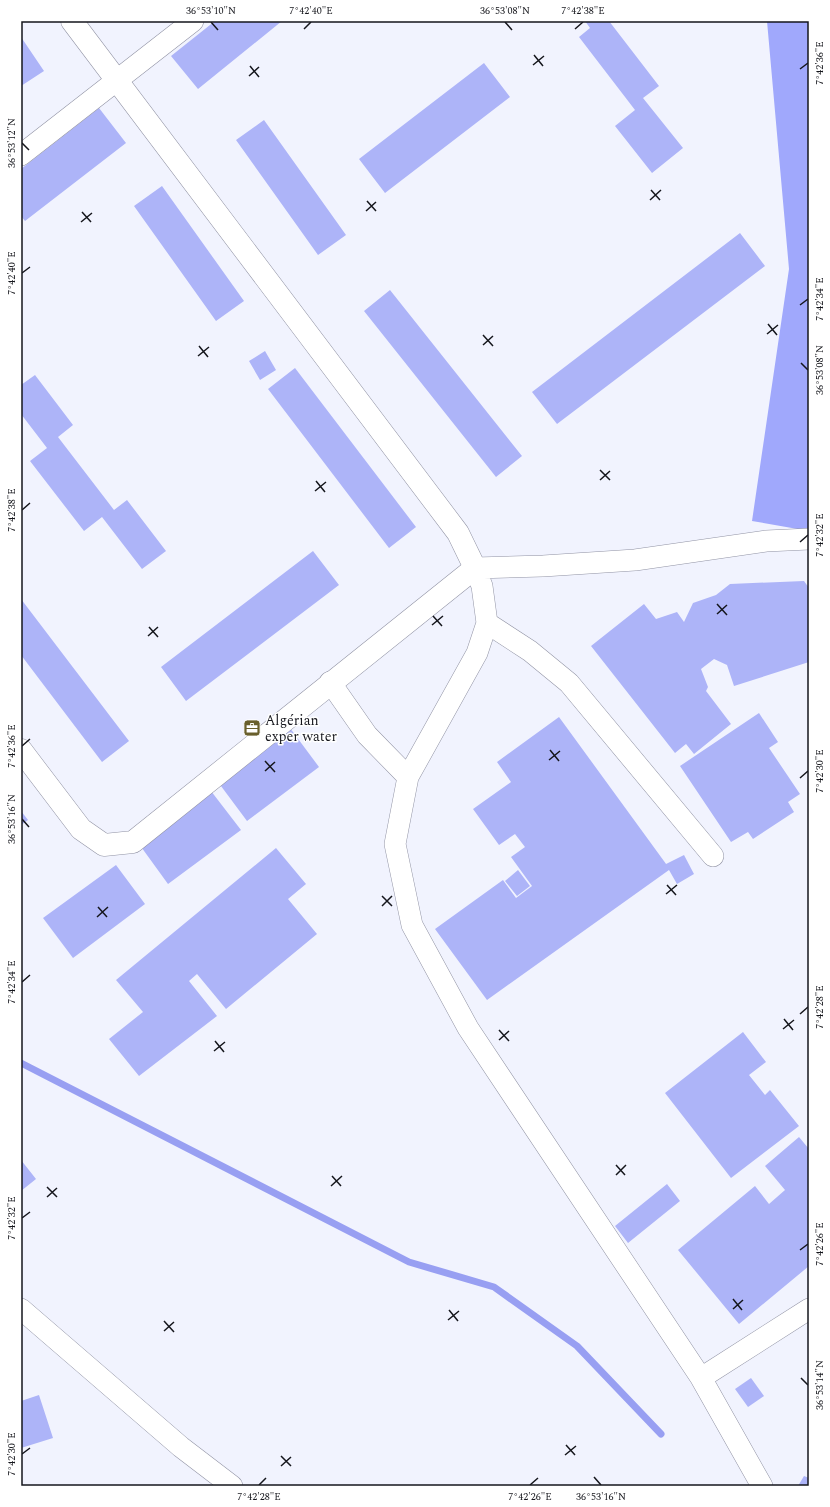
<svg xmlns="http://www.w3.org/2000/svg" width="830" height="1507" font-family="Spectral,serif">
  <style>
    .forest { fill: #a0a8fc }
    .lines { fill: none; stroke-linecap: round; stroke-linejoin: round }
    .stream { stroke: #989ff2; stroke-width: 7 }
    .building { fill: #adb4f8 }
    .street-casing { stroke: #9193a4; stroke-width: 22 }
    .secondary-casing { stroke: #9193a4; stroke-width: 23 }
    .street { stroke: #fff; stroke-width: 21 }
    .secondary { stroke: #fff; stroke-width: 22 }
    .ticks { fill: none; stroke: #15161c; stroke-width: 1.5 }
    .labels { text-anchor: middle; dominant-baseline: central; stroke-width: 3; stroke-linejoin: round; paint-order: stroke }
    .poi-label { font-size: 14px; fill: #15161c; stroke: #fff; text-anchor: start }
    .neatline { fill: none; stroke: #15161c; stroke-width: 1.5 }
    .ticks-label { font-size: 10px; text-anchor: middle; fill: #15161c }
  </style>
  <rect width="100%" height="100%" fill="#f1f3fe"/>
  <!-- forest -->
  <path class="forest" d="M767,21H809V531L752,521L789,269Z"/>
  <g class="lines">
    <!-- stream -->
    <path class="stream" d="M21,1063L409,1262L494,1287L577,1346L661,1434"/>
  </g>
  <!-- building -->
  <path class="building" d="M215,21H282L198,89L171,56Z
    M585,21H609L659,86L643,98L683,148L652,173L615,126L635,110L579,37L590,28Z
    M21,37L44,71L21,86Z
    M484,63L510,97L385,193L359,159Z
    M99,108L126,143L25,221L21,216V169Z
    M264,120L346,235L318,255L236,140Z
    M162,186L244,301L216,321L134,206Z
    M740,233L765,266L557,424L532,392Z
    M390,290L522,456L496,477L364,311Z
    M265,351L276,370L260,380L249,361Z
    M295,368L416,527L389,548L268,389Z
    M35,375L73,425L58,437L114,510L127,500L166,551L142,569L102,517L84,531L30,461L47,448L21,414V385Z
    M313,551L339,585L186,701L161,667Z
    M804,581L809,588V662L734,686L727,665L714,659L701,669L708,687L706,691L731,724L694,754L686,744L675,753L591,646L644,604L656,619L677,612L684,622L693,603L716,595L730,584Z
    M21,599L129,741L102,762L21,655Z
    M759,713L778,742L769,748L800,794L788,802L794,812L753,839L748,832L731,842L680,766Z
    M559,717L669,868L666,864L684,855L694,874L677,884L669,870L487,1000L435,929L503,880L516,898L532,886L511,857L525,847L515,834L499,845L473,809L511,782L497,762Z
    M290,728L319,767L247,821L218,782Z
    M211,791L241,830L168,884L139,844Z
    M21,811L28,820L21,825Z
    M276,848L306,884L288,899L317,934L226,1009L197,974L189,981L217,1016L139,1076L109,1039L143,1012L116,980Z
    M116,865L145,904L73,958L43,918Z
    M518,870L530,886L517,896L505,881Z
    M743,1032L766,1062L749,1075L765,1095L770,1090L799,1126L731,1178L665,1093Z
    M799,1137L809,1149V1266L739,1324L678,1250L755,1186L769,1204L785,1190L765,1166Z
    M21,1160L36,1179L21,1191Z
    M667,1184L680,1201L628,1243L615,1226Z
    M751,1378L764,1396L748,1407L735,1389Z
    M39,1395L53,1438L21,1448V1401Z
    M804,1476L809,1478V1486H798Z"/>
  <g class="lines">
    <!-- street casing -->
    <g class="street-casing">
      <path id="street" d="M21,155L193,21
        M487,623L530,651L569,683L713,856
        M330,682L367,735L408,777
        M21,1309L181,1447L232,1486
        M701,1378L809,1309
        M762,1486L701,1378L468,1028L412,925L395,844L408,777L477,653L487,623L482,586L475,568L543,566L635,560L766,541L809,539"/>
    </g>
    <!-- secondary casing -->
    <g class="secondary-casing">
      <path id="secondary" d="M21,750L81,829L104,845L133,842L475,568L458,533L72,21"/>
    </g>
    <!-- street -->
    <use href="#street" class="street"/>
    <!-- secondary -->
    <use href="#secondary" class="secondary"/>
  </g>
  <!-- ticks -->
  <path class="ticks" d="M211,22L218,30M505,22L512,30M304,29L311,22M575,29L583,22M534,55L543,66M533,65L544,56M250,66L259,77M800,69L808,63M249,76L259,67M22,143L29,150M651,190L660,200M650,200L661,190M367,201L376,211M366,211L376,202M82,212L91,222M81,222L92,213M22,273L30,267M800,305L808,299M768,324L777,335M767,334L778,325M483,335L493,346M483,345L493,336M199,346L208,357M198,356L209,347M801,363L808,370M600,470L610,480M600,480L610,471M316,481L325,492M315,491L326,482M22,510L30,503M800,542L808,535M717,604L727,615M717,614L727,605M433,616L442,626M432,625L443,616M149,627L158,637M148,636L158,627M22,746L30,739M550,750L559,761M549,760L560,751M265,761L275,772M265,771L275,762M800,778L808,771M22,819L29,827M667,885L676,895M666,894L677,885M382,896L392,906M382,906L392,896M98,907L107,917M97,917L108,907M22,982L30,975M800,1014L808,1007M784,1019L793,1030M783,1029L794,1020M499,1030L509,1041M499,1040L509,1031M215,1041L224,1052M214,1051L225,1042M616,1165L625,1175M616,1175L626,1165M332,1176L341,1186M331,1186L342,1176M47,1187L57,1197M47,1197L57,1188M22,1218L30,1212M800,1250L808,1244M733,1299L742,1310M733,1309L743,1300M449,1310L458,1321M448,1320L459,1311M164,1321L174,1332M164,1331L174,1322M801,1378L808,1385M566,1445L575,1455M22,1454L30,1448M565,1455L576,1446M281,1456L291,1466M281,1466L291,1457M594,1477L601,1485M259,1485L266,1478M530,1485L538,1478"/>
  <!-- icons -->
  <defs>
    <g id="office-square" transform="scale(0.9)"><rect x="-9" y="-9" width="18" height="18" rx="4" fill="#695f2c" stroke="#fff"/><path d="M-6-3h4V-5.5h4V-3h4V5H-6ZM-1-4.5V-3h2v-1.5ZM-6 0V1H6V0Z" fill="#fff"/></g>
  </defs>
  <g fill-rule="evenodd">
    <use href="#office-square" x="252" y="728"/>
  </g>
  <g class="labels">
    <!-- poi labels -->
    <g class="poi-label">
      <text x="265" y="720">Algérian<tspan x="265" dy="16">exper water</tspan></text>
    </g>
  </g>
  <!-- border -->
  <rect width="830" height="1507" fill="none" stroke="#ffffff" stroke-width="44"/>
  <rect x="22" y="22" width="786" height="1463" class="neatline"/>
  <g class="ticks-label">
    <text x="211" y="14">36°53'10"N</text>
    <text x="311" y="14">7°42'40"E</text>
    <text x="505" y="14">36°53'08"N</text>
    <text x="583" y="14">7°42'38"E</text>
    <text transform="translate(819 63) rotate(-90)" y="4">7°42'36"E</text>
    <text transform="translate(11 143) rotate(-90)" y="4">36°53'12"N</text>
    <text transform="translate(11 273) rotate(-90)" y="4">7°42'40"E</text>
    <text transform="translate(819 299) rotate(-90)" y="4">7°42'34"E</text>
    <text transform="translate(819 370) rotate(-90)" y="4">36°53'08"N</text>
    <text transform="translate(11 510) rotate(-90)" y="4">7°42'38"E</text>
    <text transform="translate(819 535) rotate(-90)" y="4">7°42'32"E</text>
    <text transform="translate(11 746) rotate(-90)" y="4">7°42'36"E</text>
    <text transform="translate(819 771) rotate(-90)" y="4">7°42'30"E</text>
    <text transform="translate(11 819) rotate(-90)" y="4">36°53'16"N</text>
    <text transform="translate(11 982) rotate(-90)" y="4">7°42'34"E</text>
    <text transform="translate(819 1007) rotate(-90)" y="4">7°42'28"E</text>
    <text transform="translate(11 1218) rotate(-90)" y="4">7°42'32"E</text>
    <text transform="translate(819 1244) rotate(-90)" y="4">7°42'26"E</text>
    <text transform="translate(819 1385) rotate(-90)" y="4">36°53'14"N</text>
    <text transform="translate(11 1454) rotate(-90)" y="4">7°42'30"E</text>
    <text x="259" y="1500">7°42'28"E</text>
    <text x="530" y="1500">7°42'26"E</text>
    <text x="601" y="1500">36°53'16"N</text>
  </g>
</svg>
